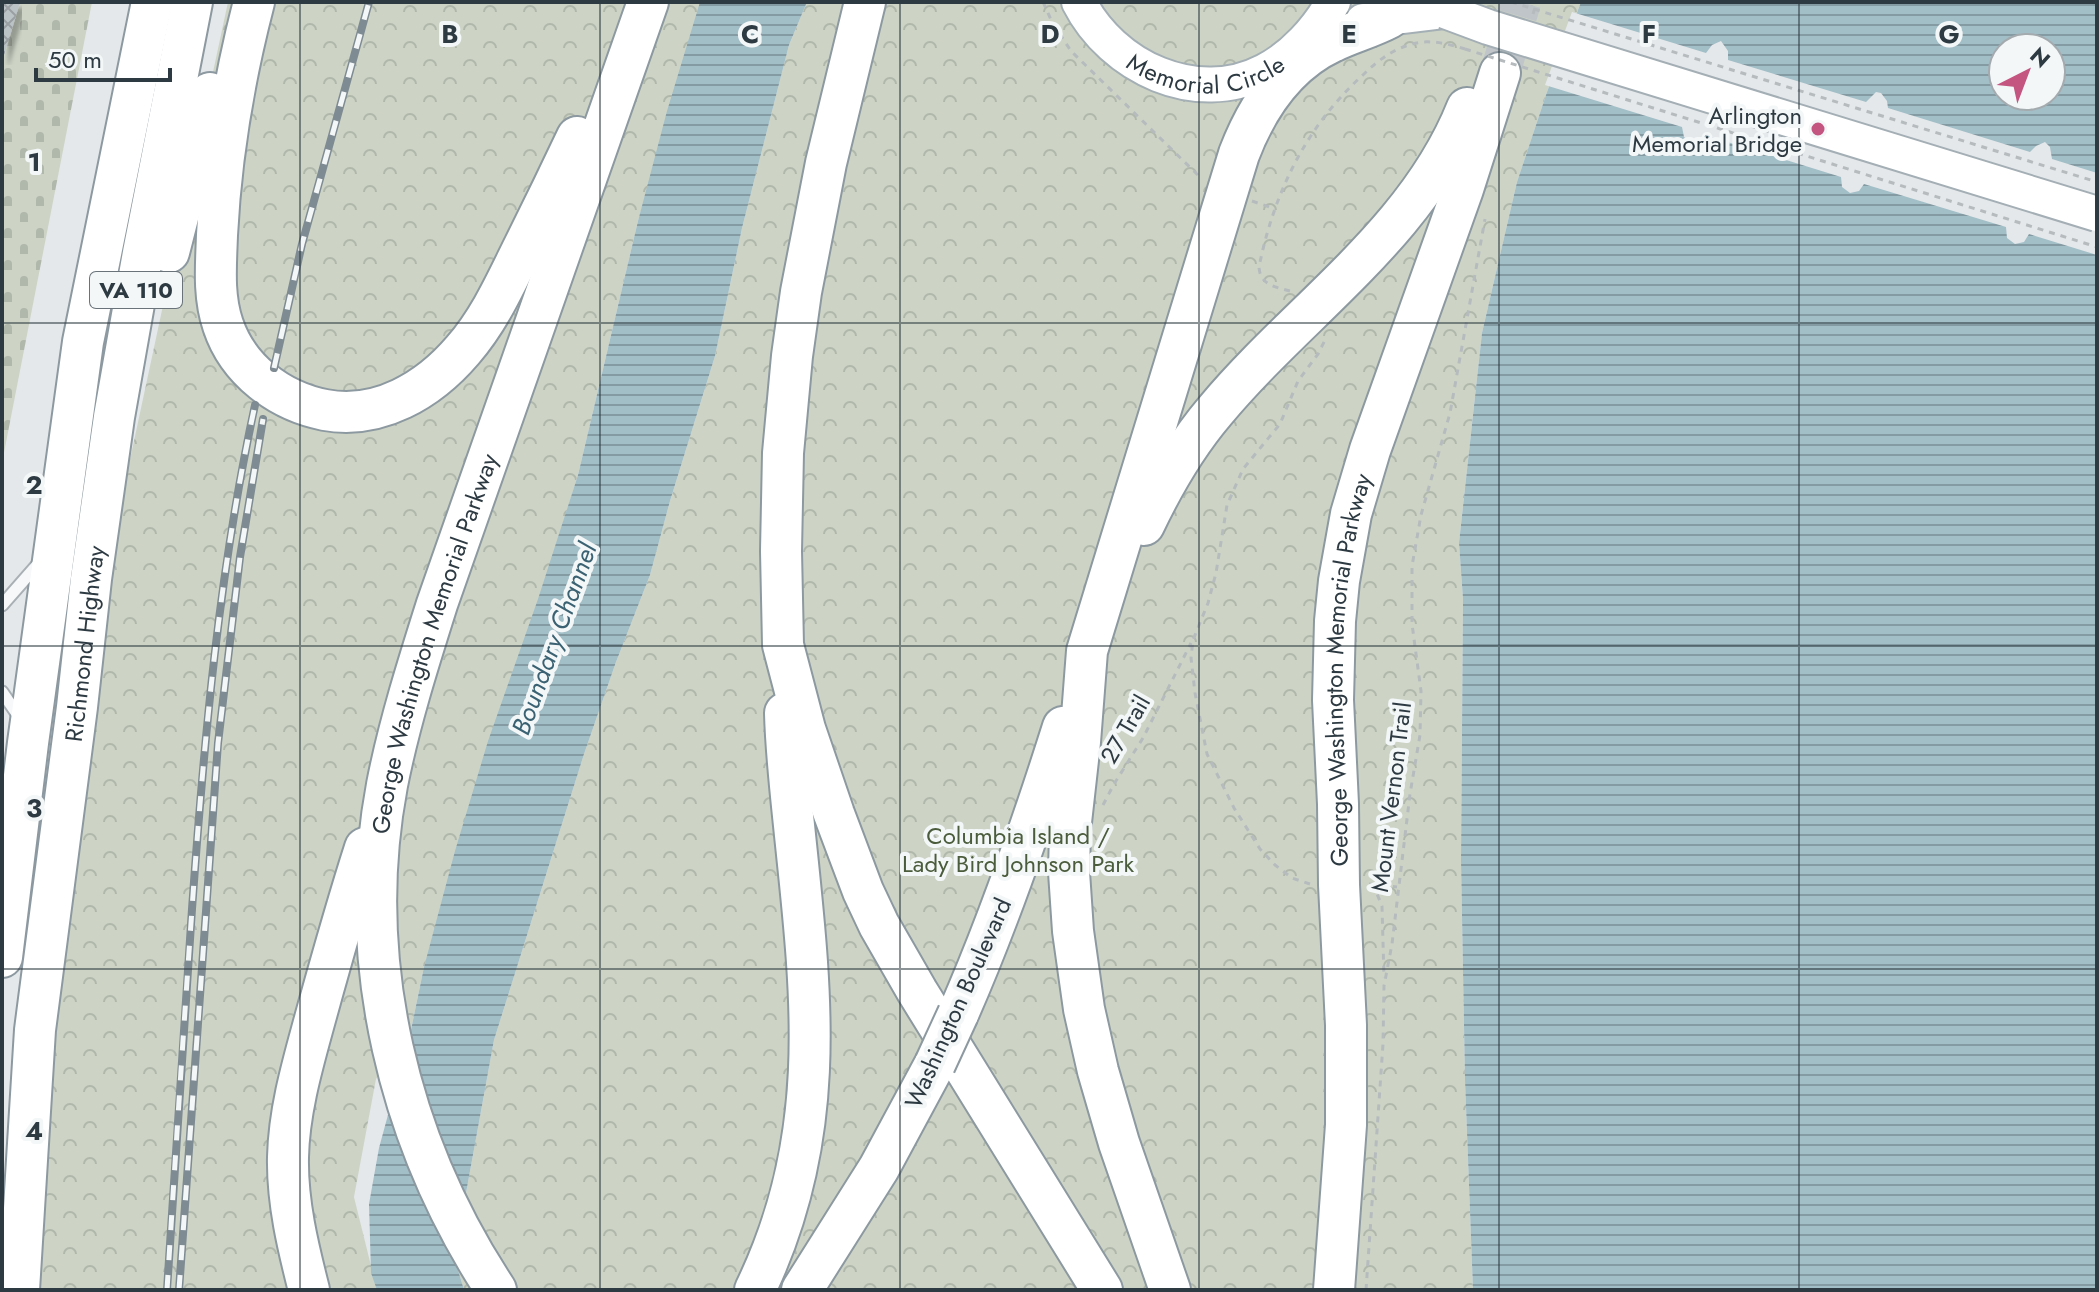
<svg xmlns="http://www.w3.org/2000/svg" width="2099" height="1292" font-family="Jost,sans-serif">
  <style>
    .forest { fill: url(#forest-crowns) }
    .cemetery { fill: url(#cemetery-stones) }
    .water { fill: url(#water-rules); fill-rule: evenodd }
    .pier { fill: #e4e8eb }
    .building { fill: url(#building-cross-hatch); filter: url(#shadow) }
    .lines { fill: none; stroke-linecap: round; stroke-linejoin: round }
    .motorway-tunnel { stroke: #bfc5c9; stroke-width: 40; stroke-dasharray: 40 20; stroke-linecap: butt }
    .service-casing { stroke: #a9b0b5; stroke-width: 15 }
    .primary-casing { stroke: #a4afb5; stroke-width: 38 }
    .motorway-casing { stroke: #8d99a0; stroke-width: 44 }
    .path { stroke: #b6bbbe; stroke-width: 3; stroke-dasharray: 6 6; stroke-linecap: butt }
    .service { stroke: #f6f8f9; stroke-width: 11 }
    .primary { stroke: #fff; stroke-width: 34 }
    .motorway { stroke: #fff; stroke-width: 40 }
    .rail-casing { stroke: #7f8b93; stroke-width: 8 }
    .rail { stroke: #f4f7f8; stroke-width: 5; stroke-dasharray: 15; stroke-linecap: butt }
    .primary-bridge-casing { stroke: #a4afb5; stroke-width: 38; stroke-linecap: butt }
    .motorway-bridge-casing { stroke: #8d99a0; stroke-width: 44; stroke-linecap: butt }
    .path-bridge { stroke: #b6bbbe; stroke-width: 3; stroke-dasharray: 6 6; stroke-linecap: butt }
    .primary-bridge { stroke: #fff; stroke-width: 34 }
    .motorway-bridge { stroke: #fff; stroke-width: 40 }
    .grid { fill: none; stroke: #2d3a42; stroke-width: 2; stroke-opacity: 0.55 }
    .poi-dot { fill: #c45581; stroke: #f4f7f8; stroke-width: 3 }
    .labels { text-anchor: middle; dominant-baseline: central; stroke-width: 8; stroke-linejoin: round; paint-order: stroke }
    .shield { fill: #f4f7f8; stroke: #697379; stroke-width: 2 }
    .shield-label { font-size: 22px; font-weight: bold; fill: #2d3a42 }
    .street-label { font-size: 24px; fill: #2d3a42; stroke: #f4f7f8 }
    .poi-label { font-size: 24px; fill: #2d3a42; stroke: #f4f7f8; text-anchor: end }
    .park-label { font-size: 24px; fill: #4a5c3b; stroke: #f4f7f8 }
    .water-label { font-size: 26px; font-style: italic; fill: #3a6272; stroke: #f4f7f8 }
    .grid-label { font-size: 26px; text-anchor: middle; font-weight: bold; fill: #2d3a42; stroke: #f4f7f8; stroke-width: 8; stroke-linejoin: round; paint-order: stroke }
  </style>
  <defs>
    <pattern id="forest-crowns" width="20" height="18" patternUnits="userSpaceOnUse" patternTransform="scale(2)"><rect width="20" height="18" fill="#cdd4c6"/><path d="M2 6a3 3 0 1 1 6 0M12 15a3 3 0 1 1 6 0" fill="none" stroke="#b0b7ab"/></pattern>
    <pattern id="cemetery-stones" width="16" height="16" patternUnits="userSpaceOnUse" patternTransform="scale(2)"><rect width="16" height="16" fill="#cdd4c6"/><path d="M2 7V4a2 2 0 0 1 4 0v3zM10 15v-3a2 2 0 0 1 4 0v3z" fill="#b0b7ab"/></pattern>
    <pattern id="water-rules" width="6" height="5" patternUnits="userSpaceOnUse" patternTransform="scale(2)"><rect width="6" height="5" fill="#a2bec7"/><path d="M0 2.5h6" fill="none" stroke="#849ba3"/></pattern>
    <pattern id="building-cross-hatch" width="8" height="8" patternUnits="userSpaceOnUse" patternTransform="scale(2)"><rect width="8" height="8" fill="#bcc3c7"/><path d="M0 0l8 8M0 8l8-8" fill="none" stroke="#999fa3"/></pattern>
    <filter id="shadow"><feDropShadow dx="6" dy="6" stdDeviation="2" flood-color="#0004"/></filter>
  </defs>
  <rect width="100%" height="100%" fill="#e4e8eb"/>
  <!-- forest -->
  <path class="forest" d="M228,2H701L638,221L578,475L424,967L411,1030L376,1079L354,1197L377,1290H21L77,707Z
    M807,2H1581L1547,92L1517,182L1482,333L1459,543L1463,599L1461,861L1465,1080L1473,1290H464L452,1250L466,1193L494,1040L584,754L616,662L650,575L670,501L715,356L742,228L789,45Z"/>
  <!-- cemetery -->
  <path class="cemetery" d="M2,2H92L2,463Z"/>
  <!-- water -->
  <path class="water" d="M700,2H807L789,45L742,228L715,356L670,501L650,575L616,662L584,754L494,1040L466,1193L452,1250L464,1290H377L371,1273L369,1204L379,1148L411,1030L424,967L455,851L488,741L538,599L578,475L638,221L667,111Z
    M1581,2H2097V1290H1473L1465,1080L1461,861L1463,599L1459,543L1482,333L1517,182L1547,92ZM2003,48H2051V96H2003Z"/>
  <!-- pier -->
  <path class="pier" d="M1572,12L1706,53L1712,45L1721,41L1728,51V60L1866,102L1876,92L1881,93L1887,101L1888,108L2030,152L2036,146L2045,142L2050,147L2052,159L2097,173V255L2029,234L2024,242L2015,244L2007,238L2006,227L1864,184L1859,191L1850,193L1842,187L1841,177L1705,135L1700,141L1691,143L1684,137L1682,127L1545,85Z"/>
  <!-- building -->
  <path class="building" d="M2,2H20L3,59H2Z"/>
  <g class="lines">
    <!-- motorway-tunnel -->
    <path class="motorway-tunnel" d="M1500,73L1521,2"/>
    <!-- service casing -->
    <g class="service-casing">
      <path id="service" d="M2,605L39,563
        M2,692L20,718"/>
    </g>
    <!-- primary casing -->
    <g class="primary-casing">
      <g id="primary">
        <path id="s1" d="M1079,2C1112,67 1196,107 1265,71C1293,57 1318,29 1333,2"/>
        <path d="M1363,21L1445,11"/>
      </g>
    </g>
    <!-- motorway casing -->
    <g class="motorway-casing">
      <g id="motorway">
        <path d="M254,2C234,79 221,156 217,235C216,265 213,296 223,325C238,370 279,401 325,410C379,420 429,390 463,350C490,319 506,282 524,246C542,210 560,173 577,137"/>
        <path d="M865,2L826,163L801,292L792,356L783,453L781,551L783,645L805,729L834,814L863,891L879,925L917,991L1102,1290"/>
        <path d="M169,252L210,93"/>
        <path d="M1144,525C1163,485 1186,445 1215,411C1299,310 1417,234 1467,108"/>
        <path d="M2,957L28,743L83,342L152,2"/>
        <path d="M958,1014C999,921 1032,825 1063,727"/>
        <path id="s2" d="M19,1290L35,1030L77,707L91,579L114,417L143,253L192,2"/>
        <path d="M309,1290C298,1247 287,1202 288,1157C289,1110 303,1063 315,1019C331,961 347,904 365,848"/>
        <path id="s3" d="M496,1290C399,1143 354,960 387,785C399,724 418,664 437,604L648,2"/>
        <path d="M755,1290C829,1137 812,997 795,835C791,795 786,754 785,713"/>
        <path d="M802,1290L879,1168L935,1064"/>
        <path d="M1170,1290L1119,1143L1098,1071L1084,1009L1073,931L1069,872L1070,831L1080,742L1087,651L1239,154C1257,107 1285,64 1332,42C1350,33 1370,28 1389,18"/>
        <path id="s4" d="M1334,1290L1346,1125V1025L1339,885L1338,804L1333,700L1335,621L1339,581L1351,514L1370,450L1463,189L1500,73"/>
      </g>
    </g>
    <!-- path -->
    <path class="path" d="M1043,2L1052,22L1071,51L1202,179
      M1533,14L1537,2
      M1252,201L1275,209
      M1290,291C1275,287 1260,285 1259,267C1274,192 1307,125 1364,74C1380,58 1399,45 1423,42C1437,41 1452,45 1465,49
      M1103,805L1114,784L1143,738L1191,643
      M1310,884L1292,878L1275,865L1260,849L1234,808L1207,754L1195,693L1191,658L1193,640L1208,603L1216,573L1227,505L1243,469L1280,424L1298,381L1318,354L1325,340
      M1369,884L1397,887
      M1369,886L1377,894L1382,906L1384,978
      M1366,1290L1383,1044L1384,986L1392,944L1410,794L1420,735L1421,691L1412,624V566L1421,515L1450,413L1485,219"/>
    <!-- service -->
    <use href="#service" class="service"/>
    <!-- primary -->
    <use href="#primary" class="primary"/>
    <!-- motorway -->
    <use href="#motorway" class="motorway"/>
    <!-- rail casing -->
    <g class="rail-casing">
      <path id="rail" d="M274,368L302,244L369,2
        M167,1290C175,1163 183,1036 192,909C204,740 219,571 255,405
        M179,1290L218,743L240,557L263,419"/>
    </g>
    <!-- rail -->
    <use href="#rail" class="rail"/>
    <!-- primary-bridge casing -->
    <g class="primary-bridge-casing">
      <path id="primary-bridge" d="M1445,11L1488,27L2097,214"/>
    </g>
    <!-- motorway-bridge casing -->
    <g class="motorway-bridge-casing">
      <path id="motorway-bridge" d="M935,1064L958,1014"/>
    </g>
    <!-- path-bridge -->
    <path class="path-bridge" d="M1511,2L2097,182
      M1465,49L2097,247"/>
    <!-- primary-bridge -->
    <use href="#primary-bridge" class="primary-bridge"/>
    <!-- motorway-bridge -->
    <use href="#motorway-bridge" class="motorway-bridge"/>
  </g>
  <!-- grid -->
  <path class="grid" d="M300,2V1290M600,2V1290M900,2V1290M1199,2V1290M1499,2V1290M1799,2V1290M2,323H2097M2,646H2097M2,969H2097"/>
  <!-- markers -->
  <circle class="poi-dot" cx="1818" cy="129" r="8"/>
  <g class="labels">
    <!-- shield labels -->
    <rect class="shield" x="90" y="272" width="92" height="36" rx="6"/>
    <g class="shield-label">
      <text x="136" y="290">VA 110</text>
    </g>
    <!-- street labels -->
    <g class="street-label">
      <text stroke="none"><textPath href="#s1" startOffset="158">Memorial Circle</textPath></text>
      <text stroke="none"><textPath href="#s2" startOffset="650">Richmond Highway</textPath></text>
      <text stroke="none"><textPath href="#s3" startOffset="678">George Washington Memorial Parkway</textPath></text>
      <text stroke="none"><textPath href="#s4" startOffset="622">George Washington Memorial Parkway</textPath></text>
      <text transform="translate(1125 729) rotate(-60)">27 Trail</text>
      <text transform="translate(1391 797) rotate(-83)">Mount Vernon Trail</text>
      <text transform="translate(958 1003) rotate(-66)">Washington Boulevard</text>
    </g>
    <!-- poi labels -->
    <g class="poi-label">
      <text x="1802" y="115">Arlington<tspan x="1802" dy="28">Memorial Bridge</tspan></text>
    </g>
    <!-- park labels -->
    <g class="park-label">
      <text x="1018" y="835">Columbia Island /<tspan x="1018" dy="28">Lady Bird Johnson Park</tspan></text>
    </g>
    <!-- water labels -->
    <g class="water-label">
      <text transform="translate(554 639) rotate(-70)">Boundary Channel</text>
    </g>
  </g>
  <g class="grid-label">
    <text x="450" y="43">B</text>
    <text x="750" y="43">C</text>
    <text x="1050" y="43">D</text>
    <text x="1349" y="43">E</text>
    <text x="1649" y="43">F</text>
    <text x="1949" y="43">G</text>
    <text x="34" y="171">1</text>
    <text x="34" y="494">2</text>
    <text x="34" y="817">3</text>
    <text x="34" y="1140">4</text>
  </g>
  <!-- border -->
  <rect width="2099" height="1292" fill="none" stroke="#2d3a42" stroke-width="8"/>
  <!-- north arrow -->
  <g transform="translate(2027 72) rotate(42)"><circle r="38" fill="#f4f7f8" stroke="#a4abaf" stroke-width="2"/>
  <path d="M0-6L14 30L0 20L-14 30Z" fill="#c45581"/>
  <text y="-12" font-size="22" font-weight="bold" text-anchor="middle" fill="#2d3a42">N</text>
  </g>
  <!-- scale -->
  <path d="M36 68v12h134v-12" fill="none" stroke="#2d3a42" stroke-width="4"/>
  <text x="48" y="68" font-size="24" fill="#2d3a42" stroke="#f4f7f8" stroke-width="6" paint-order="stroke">50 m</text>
</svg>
